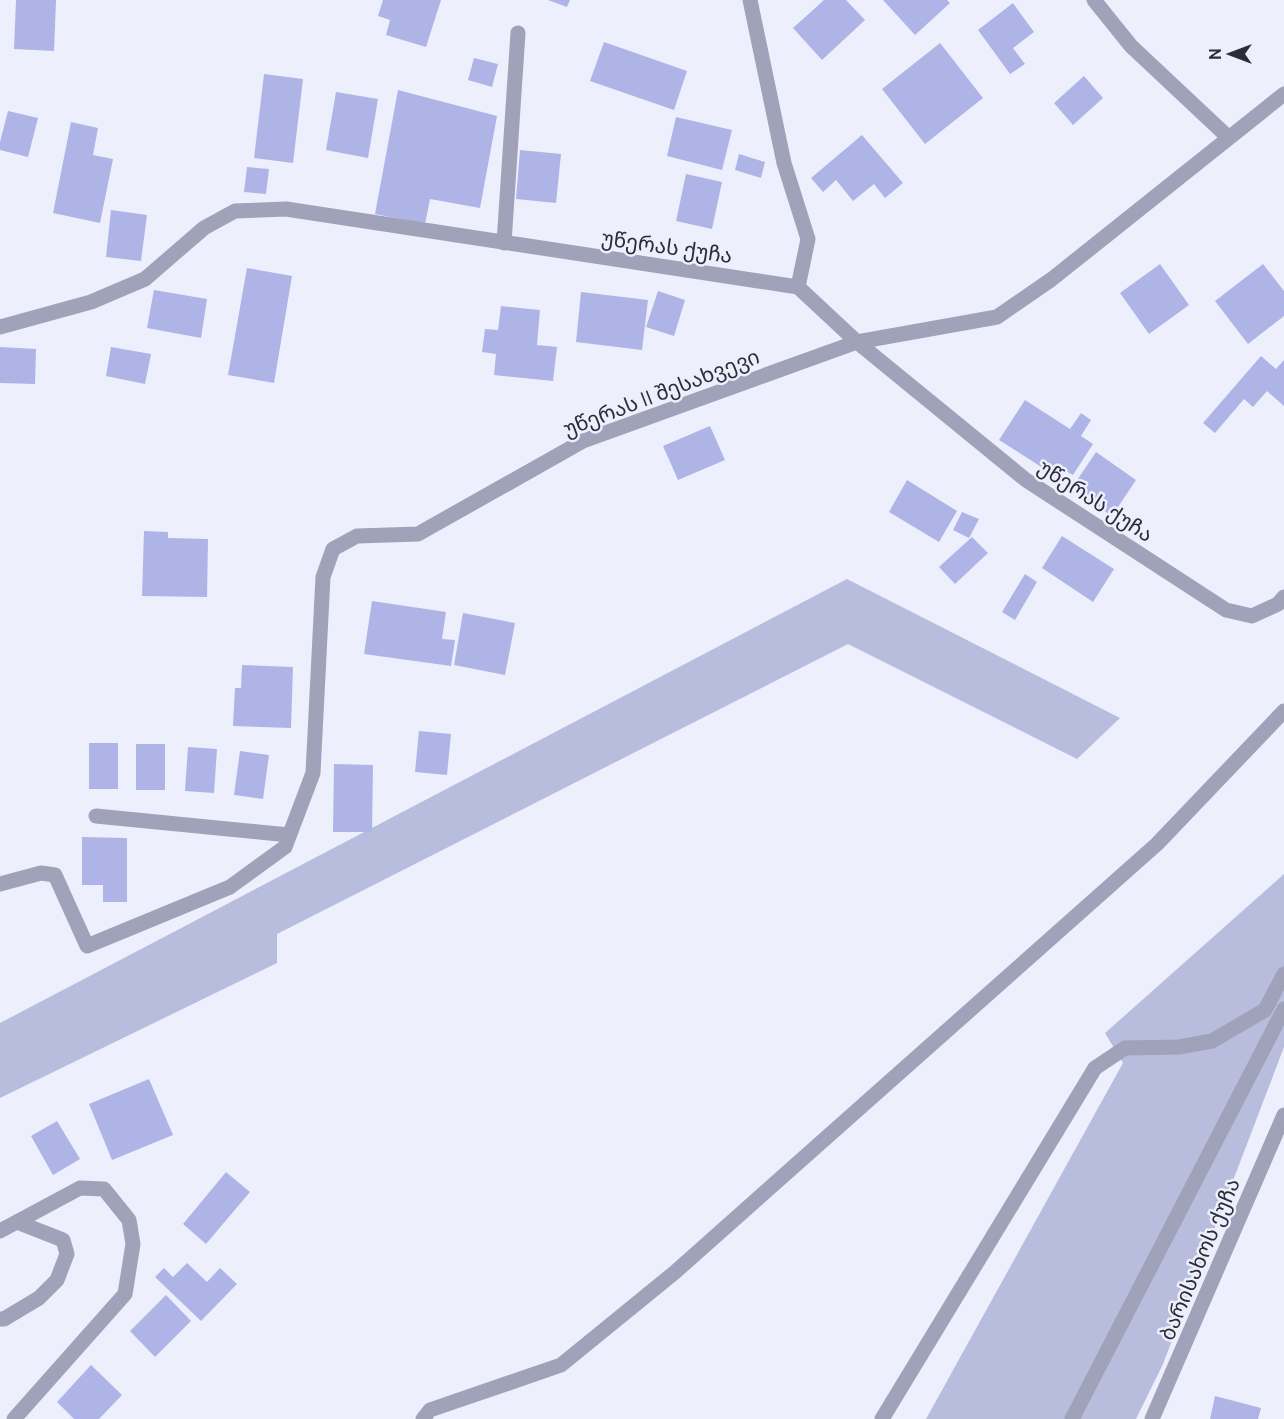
<svg xmlns="http://www.w3.org/2000/svg" width="1284" height="1419" font-family="Ubuntu,'Noto Sans Georgian',sans-serif">
  <style>
    .green { fill: #b8bdde }
    .building { fill: #aeb5e6 }
    .lines { fill: none; stroke-linecap: round; stroke-linejoin: round }
    .minor { stroke: #9fa2b8; stroke-width: 15 }
    .labels { text-anchor: middle; dominant-baseline: central; stroke-width: 5; stroke-linejoin: round; paint-order: stroke }
    .street-label { font-size: 21px; fill: #2b2c35; stroke: #edeffd }
  </style>
  <rect width="100%" height="100%" fill="#edeffd"/>
  <!-- green -->
  <path class="green" d="M847,579L1120,718L1077,759L848,644L277,934V963L0,1098V1023Z
    M1284,874V1047L1163,1364L1136,1419H926L1123,1063L1105,1033Z"/>
  <!-- building -->
  <path class="building" d="M16,0H56L54,51L14,49Z
    M383,0H441L426,47L386,35L390,20L378,16Z
    M548,0H570L567,7Z
    M824,0H846L865,20L822,60L793,28Z
    M883,0H947L950,3L915,35Z
    M1013,3L1034,32L1013,48L1025,64L1010,74L978,30Z
    M604,42L687,71L674,110L590,81Z
    M940,43L983,98L925,144L882,89Z
    M474,58L498,64L492,87L468,80Z
    M264,74L303,79L293,163L254,158Z
    M1084,76L1103,98L1073,125L1054,103Z
    M398,90L497,116L480,208L430,199L425,224L375,214Z
    M336,92L378,99L368,158L326,150Z
    M8,111L38,118L28,157L0,150V142Z
    M676,117L732,130L722,170L667,156Z
    M71,122L98,128L93,155L113,159L100,223L53,213Z
    M862,135L903,183L885,198L874,184L853,201L836,180L823,192L811,178Z
    M520,150L561,154L556,203L516,199Z
    M739,154L765,162L761,178L735,170Z
    M247,167L269,169L266,194L244,192Z
    M686,174L722,182L712,229L676,221Z
    M111,210L147,215L141,261L106,257Z
    M1160,264L1189,305L1149,334L1120,293Z
    M1263,264L1284,291V316L1248,344L1215,301Z
    M247,268L292,276L274,383L228,375Z
    M154,290L207,299L201,338L147,328Z
    M658,291L685,300L674,336L646,327Z
    M581,292L648,300L642,350L576,342Z
    M501,306L540,310L537,345L557,347L553,381L494,375L496,354L482,352L485,329L498,330Z
    M0,347L36,349L35,384L0,383Z
    M111,347L151,354L145,384L106,376Z
    M1261,356L1276,369L1284,360V406L1267,391L1253,407L1244,399L1215,433L1203,423Z
    M1025,400L1070,429L1081,413L1091,420L1081,436L1093,444L1073,475L1062,469L1057,477L999,440Z
    M710,426L725,460L678,480L663,446Z
    M1096,452L1136,480L1112,516L1071,489Z
    M907,480L957,511L939,542L889,512Z
    M962,512L979,519L969,538L953,530Z
    M144,531L168,532V538L208,539L207,597L142,596Z
    M1062,536L1114,569L1093,602L1042,568Z
    M972,537L988,553L955,584L939,567Z
    M1025,574L1037,582L1015,620L1002,612Z
    M372,601L446,612L442,639L455,640L451,666L364,654Z
    M463,613L515,623L505,675L454,665Z
    M242,665L293,667L291,728L233,726L235,688H241Z
    M419,731L451,734L447,775L415,772Z
    M89,743H118V789H89Z
    M136,744H165V790H136Z
    M188,747L217,749L214,793L185,791Z
    M240,751L269,755L263,799L234,795Z
    M334,764L373,765L372,832H333Z
    M82,837L127,838V902H103V885H82Z
    M149,1079L173,1135L112,1160L89,1104Z
    M57,1121L80,1159L53,1175L31,1136Z
    M226,1172L250,1192L206,1244L183,1224Z
    M187,1263L207,1282L220,1268L237,1284L201,1321L155,1277L164,1268L173,1277Z
    M166,1295L191,1321L155,1357L130,1331Z
    M91,1365L122,1395L99,1419H74L57,1402Z
    M1215,1396L1261,1408L1258,1419H1210Z"/>
  <g class="lines">
    <!-- minor -->
    <path class="minor" d="M750,0L784,163L808,239L798,287
      M1094,0L1131,46L1229,138
      M504,243L518,33
      M0,327L91,302L145,279L204,228L235,211L286,209L798,287L857,342L1026,480L1226,610L1252,616L1278,604L1284,597
      M96,816L289,835
      M0,884L41,873L55,875L87,946L230,887L285,847L313,773L323,577L333,549L357,536L418,534L583,441L857,342L997,317L1052,279L1284,94
      M0,1231L80,1188L104,1189L129,1220L133,1244L125,1294L14,1419
      M0,1319H4L39,1298L57,1280L67,1254L63,1240L17,1222
      M423,1419L430,1410L561,1365L674,1273L1157,844L1284,711
      M882,1419L1095,1068L1125,1048L1179,1047L1212,1041L1265,1010L1284,974
      M1072,1419L1284,1009
      M1152,1419L1284,1115"/>
  </g>
  <g class="labels">
    <!-- street labels -->
    <g class="street-label">
      <text transform="translate(667 246) rotate(8)">უწერას ქუჩა</text>
      <text transform="translate(661 392) rotate(-21)">უწერას II შესახვევი</text>
      <text transform="translate(1096 500) rotate(33)">უწერას ქუჩა</text>
      <text transform="translate(1199 1259) rotate(-67)">ბარისახოს ქუჩა</text>
    </g>
  </g>
  <!-- north arrow -->
  <g transform="translate(1230 54) rotate(270)" stroke="#edeffd" stroke-width="4.5" paint-order="stroke">
  <path d="M0-4.5L10 22L0 15L-10 22Z" fill="#2b2c35"/>
  <text y="-9" font-size="16" font-weight="bold" text-anchor="middle" fill="#2b2c35">N</text>
  </g>
</svg>
